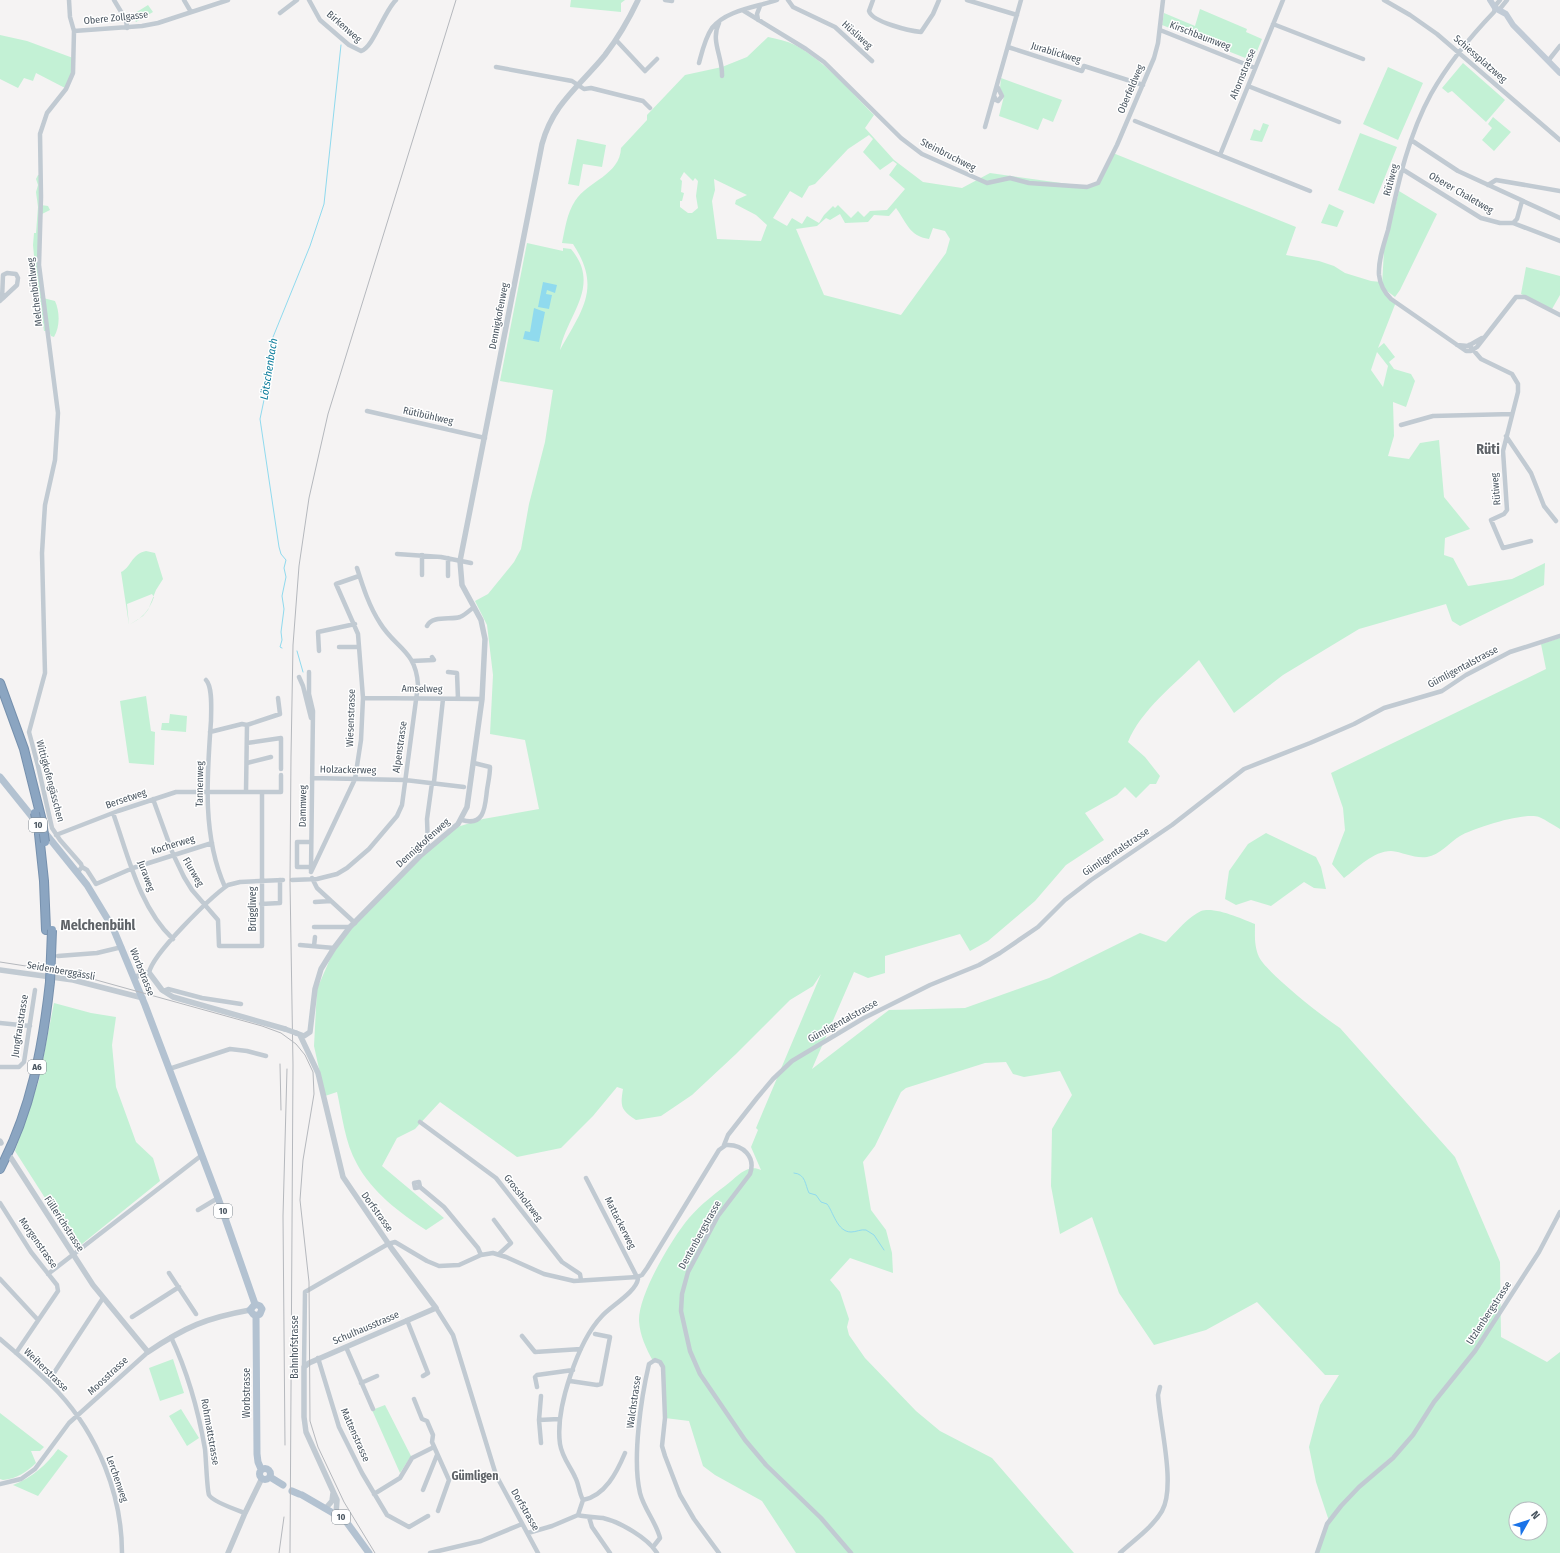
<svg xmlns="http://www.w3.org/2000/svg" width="1560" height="1553" font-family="'Fira Sans Condensed',sans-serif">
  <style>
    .green { fill: #c3f1d5; fill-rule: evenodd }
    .water { fill: #90daee }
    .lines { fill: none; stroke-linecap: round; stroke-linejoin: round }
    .stream { stroke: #90daee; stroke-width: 1 }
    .motorway-casing { stroke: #7690ad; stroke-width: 10 }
    .minor { stroke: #c1cad2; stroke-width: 4.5 }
    .tertiary { stroke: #c1cad2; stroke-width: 5.5 }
    .secondary { stroke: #c1cbd6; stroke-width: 6 }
    .primary { stroke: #b3c2d1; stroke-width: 7 }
    .motorway { stroke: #8ba5c1; stroke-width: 8 }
    .tram { stroke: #b5b8bd; stroke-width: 1 }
    .rail { stroke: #b5b8bd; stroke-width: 1 }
    .motorway-bridge-casing { stroke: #7690ad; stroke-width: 10; stroke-linecap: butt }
    .tertiary-bridge { stroke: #c1cad2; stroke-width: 5.5 }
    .motorway-bridge { stroke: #8ba5c1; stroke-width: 8 }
    .labels { text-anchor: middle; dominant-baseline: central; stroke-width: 3; stroke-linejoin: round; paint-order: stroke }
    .shield { fill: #fff; stroke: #808990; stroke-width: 1 }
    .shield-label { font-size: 9px; font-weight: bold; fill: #4a5661 }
    .street-label { font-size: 10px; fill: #4a5661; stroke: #fff }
    .water-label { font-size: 11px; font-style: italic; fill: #0c7c9b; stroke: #fff }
    .quarter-label { font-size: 12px; font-weight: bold; fill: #5f6368; stroke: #fff }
    .district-label { font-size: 14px; font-weight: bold; fill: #5f6368; stroke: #fff }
  </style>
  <rect width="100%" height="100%" fill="#f5f3f3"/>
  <!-- green -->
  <path class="green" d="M571,0H625L621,3V12L570,7Z
    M148,5L153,12L136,22L132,15Z
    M1200,9L1247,29L1246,32L1262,39L1253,61L1162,25L1164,13L1195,26Z
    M0,35L27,41L73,58L71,74L65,88L36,73L33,81L24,78L18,88L0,79Z
    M768,37C777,39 787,41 795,45C826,62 849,90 874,115L865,128L894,160L923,182L962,188L990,173L1090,187L1098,183L1113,153L1296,227L1286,255L1319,261L1334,266L1345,273L1371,281L1381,282L1382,286L1384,250L1399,191L1437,214L1400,290L1395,297L1383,288L1396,302L1378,348L1384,343L1395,357L1389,362L1394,369L1411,374L1415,381L1406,407L1393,402L1394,436L1388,456L1409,459L1420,443L1439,440L1444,497L1470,529L1445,538L1444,555L1453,558L1468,586L1512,579L1545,563L1544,585L1460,626L1452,621L1446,604L1359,629L1283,675L1234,713L1199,660C1175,684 1141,710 1128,742L1145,757L1160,776L1156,784H1150L1136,798L1125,787L1117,795L1085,813L1104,840L1066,865L1035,901L988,941L970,951L960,934L885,956V973L868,978L854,972L812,1069L889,1010L965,1008L1049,978L1140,933L1166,942C1176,932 1188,917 1201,911C1214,906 1243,919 1255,924C1255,936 1254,945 1259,957C1267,973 1323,1017 1340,1028L1455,1157L1500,1262L1501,1337L1547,1362L1560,1352V1553H1318C1321,1544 1323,1532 1328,1524C1345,1496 1372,1480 1394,1458L1392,1456L1358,1486L1329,1521L1316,1482L1309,1447L1320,1405L1339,1375H1325L1257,1302L1206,1330L1154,1345L1119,1293L1092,1217L1060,1234L1051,1186L1052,1129L1072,1095L1060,1071L1024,1077L1013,1074L1006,1062L985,1063L906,1088L901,1092L875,1146L863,1162L871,1210L886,1230L892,1253L893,1273L850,1258L830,1280L840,1292L849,1319L847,1327L849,1335L865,1358L916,1411L940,1431L992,1458L1074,1553H796L762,1501L715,1475L703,1466L689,1421L665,1418L663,1367L659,1361H653C646,1348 640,1336 639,1321C638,1295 672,1238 689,1218C701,1204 716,1193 730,1182C739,1174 749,1164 761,1170L751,1147L758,1130L756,1128L821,974L813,986L790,1000L736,1054L692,1095L661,1116L636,1120C621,1110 620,1107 623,1089L617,1087L593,1116L561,1148L517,1157L440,1102L415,1129L397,1138L382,1166L444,1218L426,1230C400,1213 372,1192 357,1164C345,1143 342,1115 337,1092L325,1096L314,1046L317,989L337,943L420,856L454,828L483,819L539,809L525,740L490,734L493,675L487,625L475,601L488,594L514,562L521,549L529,504L545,442L553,390L500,381L527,243L563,251V248L571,249C602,286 567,314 560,350C582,310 602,288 573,244L562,243C565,229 567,213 575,201C588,181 620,175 621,148L647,120V115L685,75L722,67L747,57ZM869,135L873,139L863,152L880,170L893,161L897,164L889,175L905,189L887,210L870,211L864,217L858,211L851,218L838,205L835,208L833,206L824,215L819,223L807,216L802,224L792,218L787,226L773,218L790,191L802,198L809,186L815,184L848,149ZM684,172L693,181L695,178L698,181L696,196L698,208L692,213H688L680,207V201H682L684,193L681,192L682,181L680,179ZM714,179L747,195L736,200L735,204L756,215L767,225L761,241L717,239L712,201L715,190ZM896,208C907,223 909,236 929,239L933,228L945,231L950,239L946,253L901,315L824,295L796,229L817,226L826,218L830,220L840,214L845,223L868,222L874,215L889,216ZM1377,352L1388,366L1383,387L1371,370ZM1516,1509H1540V1533H1516Z
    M1463,63L1505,100L1486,122L1452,91L1448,93L1442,88Z
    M1388,67L1423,83L1398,140L1363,124Z
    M1001,78L1062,100L1053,122L1043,118L1038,130L999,116L1004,96L1000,88Z
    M1493,117L1511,132L1494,151L1482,140L1492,128L1488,124Z
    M1263,123L1269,125L1262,142L1250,140L1254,129L1260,131Z
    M1360,133L1397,147L1374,204L1338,190Z
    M577,139L606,145L602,167L583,164L579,186L568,184Z
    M38,175H41V205L48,206L50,210L40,215L39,236L43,298L55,301C60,312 60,327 54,337L51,336L49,331H44L37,288L33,245L34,233H36L38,207L36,192L38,185L36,179Z
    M1329,204L1344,211L1337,227L1321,223Z
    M1526,267L1560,276V295L1552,309L1521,294Z
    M146,551L155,553L163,579L156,590L148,610L143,616L129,625L121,572C131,568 131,554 146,551ZM152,594L154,597C149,611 142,618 129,625L127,604Z
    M1560,638V829C1553,825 1546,820 1539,817C1524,812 1474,828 1460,836C1450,842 1440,855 1427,857C1415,859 1403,852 1391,851C1373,851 1358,868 1344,878L1332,864L1345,830L1343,808L1331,773L1546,669L1541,644Z
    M146,696L151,731L155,732L154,765L129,763L120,701Z
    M170,714L187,716L186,732L161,730L162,723H169Z
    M1266,833L1316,857L1321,867L1326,889L1314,888L1304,882L1271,906L1251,900L1236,905L1225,899L1229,871L1248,844Z
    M54,1003L91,1013L116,1017L112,1045L116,1087L136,1142L153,1158L160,1181L77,1248L15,1151L39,1080Z
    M173,1359L184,1393L160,1401L149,1368Z
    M385,1405L411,1456L400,1473L372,1410Z
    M181,1409L199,1438L187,1446L169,1416Z
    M0,1413L44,1447L40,1451H31L36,1463C27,1472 16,1479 3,1480L0,1479Z
    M58,1449L68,1456L38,1496L13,1485C32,1478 47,1464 58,1449Z"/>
  <!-- water -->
  <path class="water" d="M543,282L557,285L555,293L547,290L546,294L552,295L549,309L538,307Z
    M534,308L545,312L539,342L523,339L525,331L530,332Z"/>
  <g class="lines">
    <!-- stream -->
    <path class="stream" d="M282,648L280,647L282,640L281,632L284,609L282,596L286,577L284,568L286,560L281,554L279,547L260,419L269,376L271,342L310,246L324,204L341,45
      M297,651L303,672
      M794,1173C806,1174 805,1185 809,1193L816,1195L821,1202L827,1204C833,1211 837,1232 851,1232C856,1232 861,1229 866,1230L874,1235L884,1250"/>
    <!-- motorway casing -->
    <g class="motorway-casing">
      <path id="motorway" d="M0,683L24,749L42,821
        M39,834L44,881L46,930
        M0,1169C31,1111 43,1046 50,982"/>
    </g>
    <!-- minor -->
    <path class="minor" d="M69,0L70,17L74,31L73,73L66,89L47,113L40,134L41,197L39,265L58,413L55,460L45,505L44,520L42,553L45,673L29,732L38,766L52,828L60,840L81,864L82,867L77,873
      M114,0L126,20L127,28
      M184,0L191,12
      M309,0L320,20L349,45L361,51C373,48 384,11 396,0
      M665,0L672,1
      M788,0L793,7L835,27L872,61
      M873,0L869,11C872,22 910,31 921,32L933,14L939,0
      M967,0L1017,15
      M1384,0L1410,15L1437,34L1560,140
      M1495,6L1500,0
      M1495,8L1494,12C1470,37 1448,64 1431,94C1408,136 1398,184 1388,230C1384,244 1378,260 1379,275C1380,284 1384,292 1391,299L1466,351H1471L1477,347L1516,297H1525L1560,315
      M1499,10L1507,0
      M744,11L806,49L824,62L901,138L922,154L987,183L1010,178L1029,183L1087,187L1098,183L1117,145L1154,58L1158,43L1163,0
      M280,13L297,0
      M758,20L757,14L760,6
      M719,23C710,41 723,57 722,76
      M1273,24L1363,59
      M1160,30L1255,68
      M74,31L142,26L158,23L228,0
      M616,40L645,71L657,59
      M1008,47L1082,71L1084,66L1143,85
      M1548,61L1560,46
      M699,63C702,52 705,38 712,28C726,10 757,7 777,0
      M496,67L572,81L584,89L591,88L643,101L650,108
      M1248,86L1339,122
      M994,96L996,100L998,101L1002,96L997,86
      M1135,121L1310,191
      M985,127L1021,0
      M1411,140L1458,171L1560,218
      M1220,155L1283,0
      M1402,169L1481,218L1500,223H1513L1560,241
      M1488,185L1496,180L1560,191
      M1513,223L1517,219L1522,201
      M0,301L2,299L17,285L18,278L16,274L7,273L3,275L2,299
      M1457,345L1468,346L1482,338
      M1469,345L1481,359L1512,374L1518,384V392L1503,451L1507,510L1504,514L1491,520L1503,548L1531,541
      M367,411L485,438
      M1401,425L1433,416L1512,414
      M1506,436L1531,473L1544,506L1556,521
      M397,554L441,557L471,563
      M448,558V576
      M422,575V555
      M427,626C432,615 451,620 460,617C465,615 470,610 474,607
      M339,647H359
      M319,651L318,632L355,624
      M412,661L434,660L432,657
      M309,672V694L313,711L311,871
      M448,672L457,673L458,699
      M299,677L303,686L311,718
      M206,680C213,687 211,711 211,721C207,776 202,836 225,887
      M363,698L482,699
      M210,732L242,724L247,725L280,714L278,698
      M247,743L281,738V769
      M247,763L271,757
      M312,778L405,780L464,787
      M434,782L443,699
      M262,792H281V775
      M153,799L173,854L184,877L192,890L218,920L219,946H262V792H246L247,725
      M113,813C128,855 139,907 173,939
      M462,820C485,827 485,806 487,790C488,783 490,775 490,767L474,763
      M56,835L118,811L176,792H246
      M428,848L427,819L432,783
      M82,867L87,870L96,884L133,868L212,843
      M311,867H297V842H311
      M311,872L355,779L361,740L363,698L358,634L336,584L359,576
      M312,878L317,888L355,923
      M292,880L317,879L337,874L347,868L369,849L397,816L402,805L418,685C416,650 395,648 380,623C369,606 363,587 357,568
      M315,902L331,901
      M261,904L280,903V880
      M314,927H350
      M300,945L334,948
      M314,946L315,937
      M58,956L97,953L122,947
      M149,973C152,954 211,897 228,885L240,882L283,880
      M163,991L168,989L202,998L241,1004
      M0,1023L30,1026
      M0,1067H19L24,1062L35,990
      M169,1069L230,1049L247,1051L266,1056
      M420,1122L496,1178L562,1262L580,1274L581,1280
      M724,1145L728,1135L757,1098L773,1079L792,1061L864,1018L930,985L979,965L1000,953L1038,927L1065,900L1091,880L1172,825L1244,769L1310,743L1354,724L1384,708L1442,691L1466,675L1510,652L1560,636
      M420,1187L415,1188L414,1183L419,1182L420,1187L444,1207L478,1248L481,1255
      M0,1203L31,1252L57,1285L58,1291L16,1353
      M198,1210L218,1198
      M494,1220L511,1243L499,1254
      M169,1273L196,1314
      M48,1274L202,1155
      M0,1279L38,1320
      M436,1308L453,1335L496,1475L538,1553
      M132,1317L179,1287
      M407,1320L428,1373L423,1376
      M522,1336L535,1352L581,1349
      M171,1337C188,1373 198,1409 205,1449C206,1458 207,1490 209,1495C213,1502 237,1510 245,1513
      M0,1339C20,1356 40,1373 58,1392C98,1435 122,1495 122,1553
      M346,1347L373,1409
      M318,1358L339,1427L362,1473L387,1515L409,1527L428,1516
      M304,1367L305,1292L388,1244L395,1242L427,1261L439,1266L459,1265L481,1255L493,1253L506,1257L544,1274L574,1281L637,1277L642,1275L647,1268L719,1150L726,1145C743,1144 756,1157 750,1174L718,1216L688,1272L682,1294L681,1311L690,1351L700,1374L745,1440L766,1465L821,1518L851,1553
      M570,1381L597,1385L601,1384L610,1337L595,1334
      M48,1382L103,1298
      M361,1383L377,1376
      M537,1387L535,1377L537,1375L573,1370
      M541,1396L539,1420L559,1419
      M414,1399L422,1419L427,1421L433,1435L432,1442L449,1480L438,1511
      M539,1420L541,1443
      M0,1484L21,1479L35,1469L69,1423L148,1352
      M423,1490L437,1455
      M374,1494L400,1478L412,1458L434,1447
      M583,1500C579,1493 579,1484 575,1477C570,1466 562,1457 560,1444C555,1409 578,1341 602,1316C611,1306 636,1292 638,1279L586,1178
      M578,1515C586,1517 594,1517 603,1518C620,1522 648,1538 657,1553
      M578,1515L583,1500C605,1496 617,1472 625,1453
      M589,1517L592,1527L610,1553
      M528,1533L552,1526L578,1515
      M653,1547L660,1538C656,1522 644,1509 640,1493C632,1459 641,1398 649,1364L655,1360L660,1362L663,1367L665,1418L662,1446L665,1456L680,1495L694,1519L719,1553
      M430,1553L481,1541L522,1524
      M1120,1553C1134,1540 1152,1528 1162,1511C1176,1486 1160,1426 1158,1395L1160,1387
      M1317,1553L1327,1524L1341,1506L1359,1487L1393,1458L1413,1435L1434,1402L1475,1351L1539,1252L1560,1212"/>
    <!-- tertiary -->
    <path class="tertiary" d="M0,970L73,980L143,998
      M135,977L146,973L150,974L162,990L173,997L285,1029
      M296,1033L304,1036L310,1032L315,989L321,969L334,948L350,927L420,856L458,824L467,807L482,699L485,639L481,620L462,585L460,561L542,144C553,103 580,86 605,55C618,38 629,19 638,0
      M300,1035L318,1073L343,1177L392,1249L436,1308L309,1363L304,1367V1417L306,1432L337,1500L336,1514
      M0,1141L1,1143
      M11,1158L93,1285L148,1352C185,1327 206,1318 250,1310
      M326,1508L332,1501L333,1493
      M228,1553L245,1513L262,1478"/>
    <!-- secondary -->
    <path class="secondary" d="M1490,0L1495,8L1506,14L1513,25L1560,73"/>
    <!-- primary -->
    <path class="primary" d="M0,777L87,885L113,928L145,1005L218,1198L255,1304
      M255,1304L260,1306L262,1309L260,1314L256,1316
      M255,1304L250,1310L253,1314L256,1316
      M256,1316L257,1454L258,1462L261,1469
      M259.5 1474a5.5 5.5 0 1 1 11 0a5.5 5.5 0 1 1-11 0Z
      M270,1477L283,1485
      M292,1491L299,1494
      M302,1495L345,1520L369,1553"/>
    <!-- motorway -->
    <use href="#motorway" class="motorway"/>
    <!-- tram -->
    <path class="tram" d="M0,962L71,973L262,1026L281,1033L296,1044L305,1055L313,1072L314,1094L303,1160L300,1200L309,1282L310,1421L318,1447L344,1502L375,1553"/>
    <!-- rail -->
    <path class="rail" d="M280,1064L281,1110
      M285,1445L283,1216L287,1069
      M279,1553L284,1517
      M290,1553L293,1065L290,882L291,756L293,645L299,566L309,498L328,414L456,0"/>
    <!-- motorway-bridge casing -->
    <g class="motorway-bridge-casing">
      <path id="motorway-bridge" d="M35,813L38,830
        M42,821L45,842
        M50,982L52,930"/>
    </g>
    <!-- tertiary-bridge -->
    <path class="tertiary-bridge" d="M285,1029L296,1033"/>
    <!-- motorway-bridge -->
    <use href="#motorway-bridge" class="motorway-bridge"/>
  </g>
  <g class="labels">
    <!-- shield labels -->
    <g class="shield">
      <rect x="29" y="818" width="18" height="14" rx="3"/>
      <rect x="28" y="1060" width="18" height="14" rx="3"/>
      <rect x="214" y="1204" width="18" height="14" rx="3"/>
      <rect x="332" y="1510" width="18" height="14" rx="3"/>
    </g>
    <g class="shield-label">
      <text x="38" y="825">10</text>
      <text x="37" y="1067">A6</text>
      <text x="223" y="1211">10</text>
      <text x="341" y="1517">10</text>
    </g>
    <!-- street labels -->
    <g class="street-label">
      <text transform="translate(116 18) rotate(-6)">Obere Zollgasse</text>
      <text transform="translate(344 27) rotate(41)">Birkenweg</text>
      <text transform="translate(857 35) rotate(42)">Hüsliweg</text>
      <text transform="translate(1200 36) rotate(21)">Kirschbaumweg</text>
      <text transform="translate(1056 53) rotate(17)">Jurablickweg</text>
      <text transform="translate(1480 59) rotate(41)">Schiessplatzweg</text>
      <text transform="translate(1243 74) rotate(-68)">Ahornstrasse</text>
      <text transform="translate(1131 89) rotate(-67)">Oberfeldweg</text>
      <text transform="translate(948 155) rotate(27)">Steinbruchweg</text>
      <text transform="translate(1391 180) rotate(-75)">Rütiweg</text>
      <text transform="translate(1461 193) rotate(30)">Oberer Chaletweg</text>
      <text transform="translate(35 292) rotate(-97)">Melchenbühlweg</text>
      <text transform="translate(499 316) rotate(-79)">Dennigkofenweg</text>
      <text transform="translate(428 416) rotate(13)">Rütibühlweg</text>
      <text transform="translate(1496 489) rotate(-95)">Rütiweg</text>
      <text transform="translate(1463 667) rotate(-28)">Gümligentalstrasse</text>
      <text transform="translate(422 689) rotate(1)">Amselweg</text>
      <text transform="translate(351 718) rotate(-88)">Wiesenstrasse</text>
      <text transform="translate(400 747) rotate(-82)">Alpenstrasse</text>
      <text transform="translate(348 770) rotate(1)">Holzackerweg</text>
      <text transform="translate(50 781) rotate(75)">Wittigkofengässchen</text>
      <text transform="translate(200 784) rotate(-89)">Tannenweg</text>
      <text transform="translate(126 799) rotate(-19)">Bersetweg</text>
      <text transform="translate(303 806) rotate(-89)">Dammweg</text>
      <text transform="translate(423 843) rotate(-42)">Dennigkofenweg</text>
      <text transform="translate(173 845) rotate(-17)">Kocherweg</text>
      <text transform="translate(1116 852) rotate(-34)">Gümligentalstrasse</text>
      <text transform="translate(193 872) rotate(60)">Flurweg</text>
      <text transform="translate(146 876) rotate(70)">Juraweg</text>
      <text transform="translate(253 909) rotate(-90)">Brüggliweg</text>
      <text transform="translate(61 971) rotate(10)">Seidenberggässli</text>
      <text transform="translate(142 972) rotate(68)">Worbstrasse</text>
      <text transform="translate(843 1021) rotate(-29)">Gümligentalstrasse</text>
      <text transform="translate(20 1026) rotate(-81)">Jungfraustrasse</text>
      <text transform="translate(523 1198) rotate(52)">Grossholzweg</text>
      <text transform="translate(377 1212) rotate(54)">Dorfstrasse</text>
      <text transform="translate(620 1223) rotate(63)">Mattackerweg</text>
      <text transform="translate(64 1224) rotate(57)">Füllerichstrasse</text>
      <text transform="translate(700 1235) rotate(-61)">Dentenbergstrasse</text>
      <text transform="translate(38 1243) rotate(55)">Morgenstrasse</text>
      <text transform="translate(1489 1313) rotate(-57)">Utzlenbergstrasse</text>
      <text transform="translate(366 1328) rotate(-23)">Schulhausstrasse</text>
      <text transform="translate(295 1347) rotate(-90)">Bahnhofstrasse</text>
      <text transform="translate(46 1370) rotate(44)">Weiherstrasse</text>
      <text transform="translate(108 1376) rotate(-43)">Moosstrasse</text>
      <text transform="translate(247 1393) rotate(-90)">Worbstrasse</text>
      <text transform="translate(634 1402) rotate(-82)">Walchstrasse</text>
      <text transform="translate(210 1432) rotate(80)">Rohrmattstrasse</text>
      <text transform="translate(355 1435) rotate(66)">Mattenstrasse</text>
      <text transform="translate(117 1479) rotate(71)">Lerchenweg</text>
      <text transform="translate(525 1510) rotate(60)">Dorfstrasse</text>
    </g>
    <!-- water labels -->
    <g class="water-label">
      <text transform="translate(269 369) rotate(-81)">Lötschenbach</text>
    </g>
    <!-- quarter labels -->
    <g class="quarter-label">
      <text x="475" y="1476">Gümligen</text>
    </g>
    <!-- district labels -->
    <g class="district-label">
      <text x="1488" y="449">Rüti</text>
      <text x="98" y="925">Melchenbühl</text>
    </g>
  </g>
  <!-- north arrow -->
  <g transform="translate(1528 1521) rotate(51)"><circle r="19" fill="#ffffff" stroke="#b7bbc0"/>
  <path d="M0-3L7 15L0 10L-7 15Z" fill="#1a73e8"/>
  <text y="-6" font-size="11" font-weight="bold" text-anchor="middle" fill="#4a5661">N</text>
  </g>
</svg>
